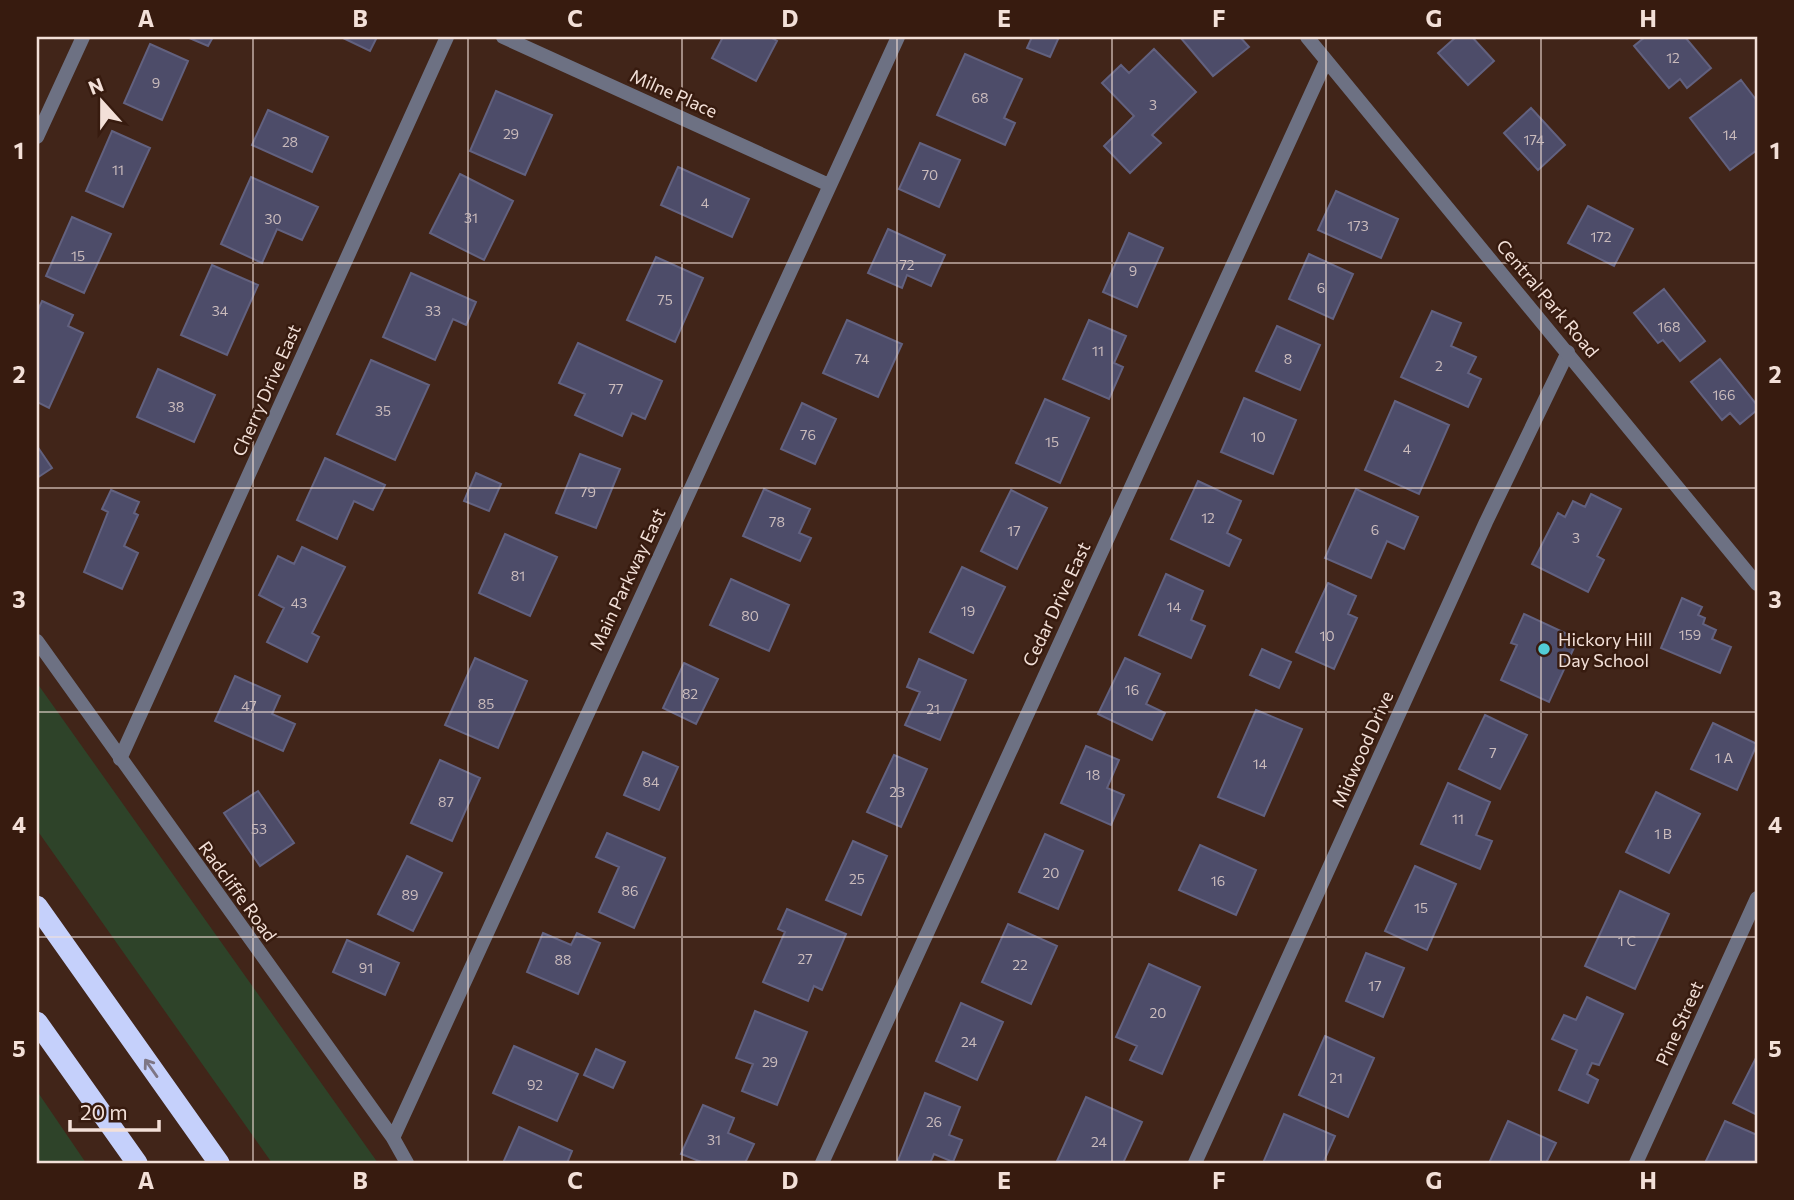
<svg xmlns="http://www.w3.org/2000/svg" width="1794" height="1200" font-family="Commissioner,sans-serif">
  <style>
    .green { fill: #2e4329 }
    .building { fill: #4d4c69; stroke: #62617f; stroke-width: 2 }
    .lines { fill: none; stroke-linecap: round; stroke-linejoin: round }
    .minor { stroke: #6d7183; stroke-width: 14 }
    .tertiary { stroke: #6d7183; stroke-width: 14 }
    .motorway { stroke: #c5d0fb; stroke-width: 21 }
    .oneway { stroke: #7e7685 }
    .grid { fill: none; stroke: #f3e0d8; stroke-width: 2; stroke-opacity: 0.55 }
    .poi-dot { fill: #52ccd6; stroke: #371b0f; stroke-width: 2.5 }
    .labels { text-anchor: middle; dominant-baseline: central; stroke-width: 5; stroke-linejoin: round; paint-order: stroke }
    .number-label { font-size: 14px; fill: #cabbbc }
    .street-label { font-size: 18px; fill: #f3e0d8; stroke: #371b0f }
    .poi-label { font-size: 18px; fill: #f3e0d8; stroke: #371b0f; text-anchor: start }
    .neatline { fill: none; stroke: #f3e0d8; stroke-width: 2.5 }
    .grid-label { font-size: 23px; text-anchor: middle; font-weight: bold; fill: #f3e0d8 }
  </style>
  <rect width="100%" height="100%" fill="#412519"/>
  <!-- green -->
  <path class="green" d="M37,683L378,1163H272L37,830Z
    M37,1091L86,1163H37Z"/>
  <!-- building -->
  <path class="building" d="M187,37H213L208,46Z
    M341,37H377L370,51Z
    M723,37H770L777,41L756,81L712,58Z
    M1032,37H1059L1050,57L1027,48Z
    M1180,37H1240L1249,47L1213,76Z
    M1456,37H1472L1494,61L1468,85L1438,53Z
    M1645,37H1685L1711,68L1687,88L1680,79L1669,88L1634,46Z
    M150,44L188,61L162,120L124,103Z
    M1154,49L1196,92L1152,135L1161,143L1130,173L1104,146L1134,116L1102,83L1121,65L1129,73Z
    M965,54L1022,79L1004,118L1015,123L1005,145L937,115Z
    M1741,80L1757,101V150L1730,170L1690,118Z
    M496,91L552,115L525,175L470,151Z
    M1531,108L1565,145L1538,170L1504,133Z
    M268,110L328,137L312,172L252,145Z
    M112,131L150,148L123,207L86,191Z
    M920,143L960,160L939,207L899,189Z
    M678,167L749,199L732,237L661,205Z
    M460,174L513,201L484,260L430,233Z
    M251,177L318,207L302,240L277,229L262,263L221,244Z
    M1336,191L1398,219L1381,258L1318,230Z
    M1588,206L1633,229L1614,266L1568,243Z
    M72,217L111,234L84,293L46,276Z
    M888,229L945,255L931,286L907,275L902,288L868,273Z
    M1129,233L1163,248L1137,307L1103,292Z
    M1309,254L1353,274L1333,319L1289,299Z
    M656,257L703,278L675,342L627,320Z
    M212,265L258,285L227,355L181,335Z
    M411,273L476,302L466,325L453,319L435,360L383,337Z
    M1664,289L1705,341L1680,361L1663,340L1658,343L1634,313Z
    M42,301L73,315L68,326L83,333L49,408L37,402V312Z
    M1432,311L1461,323L1451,346L1476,357L1468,373L1481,379L1468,407L1401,377Z
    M847,320L902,344L878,397L823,373Z
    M1089,320L1126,336L1114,363L1123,367L1109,399L1063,379Z
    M1277,326L1320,345L1300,390L1256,371Z
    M578,343L662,381L645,419L632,413L622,436L575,415L585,394L559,383Z
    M1720,359L1757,405V410L1740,424L1730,413L1722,420L1691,382Z
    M371,360L429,385L395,460L337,434Z
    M158,369L215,395L194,442L137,417Z
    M1244,398L1296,420L1273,474L1221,452Z
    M1045,399L1089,418L1060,483L1016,463Z
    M1395,401L1449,425L1419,494L1365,470Z
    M802,403L836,419L815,464L781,449Z
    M37,446L52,468L37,478Z
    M580,454L620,469L596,528L556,513Z
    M325,458L385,485L373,510L354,501L337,539L297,520Z
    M476,473L501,484L489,511L464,501Z
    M1198,481L1241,501L1227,533L1241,540L1229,566L1171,539Z
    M764,489L810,509L799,533L811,538L800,561L743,536Z
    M1356,489L1418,517L1404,549L1387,541L1371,578L1325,558Z
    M111,490L139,502L134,513L138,515L124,546L138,553L122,589L84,572L108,512L102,509Z
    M1011,490L1047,508L1017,569L981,551Z
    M1591,494L1621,509L1597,556L1604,560L1588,592L1532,564L1558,513L1565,517L1573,501L1585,507Z
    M505,534L557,557L530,616L479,593Z
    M302,547L345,567L312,633L319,637L307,662L267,642L284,608L259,595L278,556L294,564Z
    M962,567L1005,587L973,653L930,632Z
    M1166,574L1203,591L1191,620L1205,626L1191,658L1139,635Z
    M731,579L789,605L769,651L710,625Z
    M1328,583L1356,596L1348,614L1357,618L1334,669L1296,652Z
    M1682,598L1702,607L1698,615L1705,618L1703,624L1716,630L1712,639L1731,647L1720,673L1661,648Z
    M1524,614L1578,639L1549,702L1501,680L1517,645L1511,643Z
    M1262,649L1291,662L1279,688L1250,675Z
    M475,658L527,681L498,748L445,725Z
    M1125,658L1160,674L1146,704L1165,713L1152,740L1098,714Z
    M919,659L966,680L940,740L905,725L920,692L907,687Z
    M684,663L718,679L696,724L663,708Z
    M235,676L280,696L272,714L295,724L283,751L215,721Z
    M1256,710L1302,729L1264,816L1218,797Z
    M1485,715L1527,735L1500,789L1459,769Z
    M1713,723L1757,744L1737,790L1691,769Z
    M1086,746L1119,760L1107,788L1124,795L1111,825L1061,803Z
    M643,752L678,767L659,810L624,795Z
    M894,755L927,769L901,827L867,812Z
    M440,760L480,778L452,841L411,823Z
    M1448,783L1490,802L1476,835L1492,841L1480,869L1421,844Z
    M258,791L294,843L260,866L224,813Z
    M1656,792L1700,814L1669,873L1626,852Z
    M607,833L665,858L634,928L599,912L619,867L596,857Z
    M1045,834L1083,851L1058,909L1019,892Z
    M853,841L887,856L861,915L826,900Z
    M1200,845L1256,870L1236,915L1179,890Z
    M407,856L442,873L413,931L378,914Z
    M1415,866L1456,884L1427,950L1385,931Z
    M1620,891L1669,914L1635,989L1585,966Z
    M787,909L846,934L822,990L814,986L808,1001L763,982L785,932L778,929Z
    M1008,924L1057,946L1031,1004L982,982Z
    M543,933L571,945L577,933L600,943L578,994L527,972Z
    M347,940L399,963L385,995L333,972Z
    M1366,953L1404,968L1383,1017L1346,1001Z
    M1149,964L1200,987L1162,1074L1130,1060L1137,1046L1116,1037Z
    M1587,997L1623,1014L1599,1065L1592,1063L1587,1074L1598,1080L1588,1103L1559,1090L1577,1050L1552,1039L1564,1015L1576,1020Z
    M961,1003L1003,1022L977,1080L936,1061Z
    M755,1011L807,1032L777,1105L742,1091L753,1064L736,1058Z
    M1325,1036L1374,1058L1348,1117L1299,1095Z
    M514,1046L578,1074L557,1121L493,1093Z
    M596,1049L625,1062L613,1088L584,1075Z
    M1757,1056V1115L1733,1103Z
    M925,1093L960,1107L949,1135L962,1140L953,1162L934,1154L930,1163H897Z
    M1086,1097L1142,1122L1123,1163L1057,1161Z
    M703,1105L734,1118L728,1133L754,1144L745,1163H704L681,1154Z
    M1284,1114L1335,1136L1323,1163H1263Z
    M1508,1121L1556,1143L1546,1163H1489Z
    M1725,1121L1757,1135V1163H1705Z
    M519,1127L572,1151L567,1163H503Z"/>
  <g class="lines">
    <!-- minor -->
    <path class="minor" d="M503,37L829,185
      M37,137L83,37
      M37,641L393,1138L407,1163
      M120,759L447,37
      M393,1138L898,37
      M822,1163L1326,61
      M1195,1163L1486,522L1568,352
      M1636,1163L1757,898"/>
    <!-- tertiary -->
    <path class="tertiary" d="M1307,37L1757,584"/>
    <!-- motorway -->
    <path class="motorway" d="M37,906L219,1163
      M37,1022L137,1163"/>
  </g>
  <!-- one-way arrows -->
  <defs><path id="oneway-shaft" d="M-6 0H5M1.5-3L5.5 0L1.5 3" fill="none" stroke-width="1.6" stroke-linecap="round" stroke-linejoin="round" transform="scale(1.75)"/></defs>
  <use class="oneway" href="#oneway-shaft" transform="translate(151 1068) rotate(-125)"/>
  <!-- grid -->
  <path class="grid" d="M253,37V1163M468,37V1163M682,37V1163M897,37V1163M1112,37V1163M1326,37V1163M1541,37V1163M37,263H1757M37,488H1757M37,712H1757M37,937H1757"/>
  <!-- markers -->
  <circle class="poi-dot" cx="1544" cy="649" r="7"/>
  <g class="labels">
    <!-- number labels -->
    <g class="number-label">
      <text x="1673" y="57">12</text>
      <text x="156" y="82">9</text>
      <text x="980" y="97">68</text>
      <text x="1153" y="104">3</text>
      <text x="511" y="133">29</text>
      <text x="1730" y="134">14</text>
      <text x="1534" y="139">174</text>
      <text x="290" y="141">28</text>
      <text x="118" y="169">11</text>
      <text x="930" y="174">70</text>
      <text x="705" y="202">4</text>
      <text x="471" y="217">31</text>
      <text x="273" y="218">30</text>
      <text x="1358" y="225">173</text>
      <text x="1601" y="236">172</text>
      <text x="78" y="255">15</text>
      <text x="907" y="264">72</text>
      <text x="1133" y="270">9</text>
      <text x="1321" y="287">6</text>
      <text x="665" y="299">75</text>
      <text x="220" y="310">34</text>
      <text x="433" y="310">33</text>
      <text x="1669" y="326">168</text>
      <text x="1098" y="350">11</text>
      <text x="862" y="358">74</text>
      <text x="1288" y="358">8</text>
      <text x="1439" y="365">2</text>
      <text x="616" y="388">77</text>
      <text x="1724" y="394">166</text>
      <text x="176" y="406">38</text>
      <text x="383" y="410">35</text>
      <text x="808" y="434">76</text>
      <text x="1258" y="436">10</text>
      <text x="1052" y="441">15</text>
      <text x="1407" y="448">4</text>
      <text x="588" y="491">79</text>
      <text x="1208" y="517">12</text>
      <text x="777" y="521">78</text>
      <text x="1375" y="529">6</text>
      <text x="1014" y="530">17</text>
      <text x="1576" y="537">3</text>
      <text x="518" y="575">81</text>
      <text x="299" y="602">43</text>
      <text x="1174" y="606">14</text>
      <text x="968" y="610">19</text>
      <text x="750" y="615">80</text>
      <text x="1690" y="634">159</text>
      <text x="1327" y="635">10</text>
      <text x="1132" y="689">16</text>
      <text x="690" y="693">82</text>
      <text x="486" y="703">85</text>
      <text x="249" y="705">47</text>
      <text x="933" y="708">21</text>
      <text x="1493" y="752">7</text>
      <text x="1724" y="757">1 A</text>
      <text x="1260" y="763">14</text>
      <text x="1093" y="774">18</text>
      <text x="651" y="781">84</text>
      <text x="897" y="791">23</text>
      <text x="446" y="801">87</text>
      <text x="1458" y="818">11</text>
      <text x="259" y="828">53</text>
      <text x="1663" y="833">1 B</text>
      <text x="1051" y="872">20</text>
      <text x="857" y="878">25</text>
      <text x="1218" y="880">16</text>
      <text x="630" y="890">86</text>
      <text x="410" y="894">89</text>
      <text x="1421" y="907">15</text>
      <text x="1627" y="940">1 C</text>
      <text x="805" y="958">27</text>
      <text x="563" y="959">88</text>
      <text x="1020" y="964">22</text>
      <text x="366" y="967">91</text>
      <text x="1375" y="985">17</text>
      <text x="1158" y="1012">20</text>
      <text x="969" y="1041">24</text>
      <text x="770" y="1061">29</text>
      <text x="1336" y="1077">21</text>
      <text x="535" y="1084">92</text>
      <text x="934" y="1121">26</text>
      <text x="714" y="1139">31</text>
      <text x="1099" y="1141">24</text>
    </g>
    <!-- street labels -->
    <g class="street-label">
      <text transform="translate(674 93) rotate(24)">Milne Place</text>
      <text transform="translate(1548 298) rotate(50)">Central Park Road</text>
      <text transform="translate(266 390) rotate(-66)">Cherry Drive East</text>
      <text transform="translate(627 579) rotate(-65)">Main Parkway East</text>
      <text transform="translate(1056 604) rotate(-65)">Cedar Drive East</text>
      <text transform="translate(1362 749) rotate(-66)">Midwood Drive</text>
      <text transform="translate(238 891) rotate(54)">Radcliffe Road</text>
      <text transform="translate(1679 1023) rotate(-66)">Pine Street</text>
    </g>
    <!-- poi labels -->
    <g class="poi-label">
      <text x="1558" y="639">Hickory Hill<tspan x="1558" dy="21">Day School</tspan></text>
    </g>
  </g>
  <!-- border -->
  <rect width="1794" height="1200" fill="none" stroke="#371b0f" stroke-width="77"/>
  <!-- north arrow -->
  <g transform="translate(102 102) rotate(339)" stroke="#371b0f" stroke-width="5" paint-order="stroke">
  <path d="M0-5L12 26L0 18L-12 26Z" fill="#f3e0d8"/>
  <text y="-10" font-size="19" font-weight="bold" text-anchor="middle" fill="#f3e0d8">N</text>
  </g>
  <!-- scale -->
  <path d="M70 1120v10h89v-10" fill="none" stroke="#f3e0d8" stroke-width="3.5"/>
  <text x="80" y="1120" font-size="21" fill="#f3e0d8" stroke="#371b0f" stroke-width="5" paint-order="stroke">20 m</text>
  <rect x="38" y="38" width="1718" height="1124" class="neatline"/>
  <g class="grid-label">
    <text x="146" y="27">A</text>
    <text x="360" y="27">B</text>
    <text x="575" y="27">C</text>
    <text x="790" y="27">D</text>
    <text x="1004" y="27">E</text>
    <text x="1219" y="27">F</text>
    <text x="1434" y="27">G</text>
    <text x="1648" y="27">H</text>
    <text x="19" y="159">1</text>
    <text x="1775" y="159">1</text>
    <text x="19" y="383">2</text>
    <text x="1775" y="383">2</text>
    <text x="19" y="608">3</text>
    <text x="1775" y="608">3</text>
    <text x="19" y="833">4</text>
    <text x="1775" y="833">4</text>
    <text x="19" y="1057">5</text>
    <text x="1775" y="1057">5</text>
    <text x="146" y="1189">A</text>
    <text x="360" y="1189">B</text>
    <text x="575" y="1189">C</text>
    <text x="790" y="1189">D</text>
    <text x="1004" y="1189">E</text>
    <text x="1219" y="1189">F</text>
    <text x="1434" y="1189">G</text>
    <text x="1648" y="1189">H</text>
  </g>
</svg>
